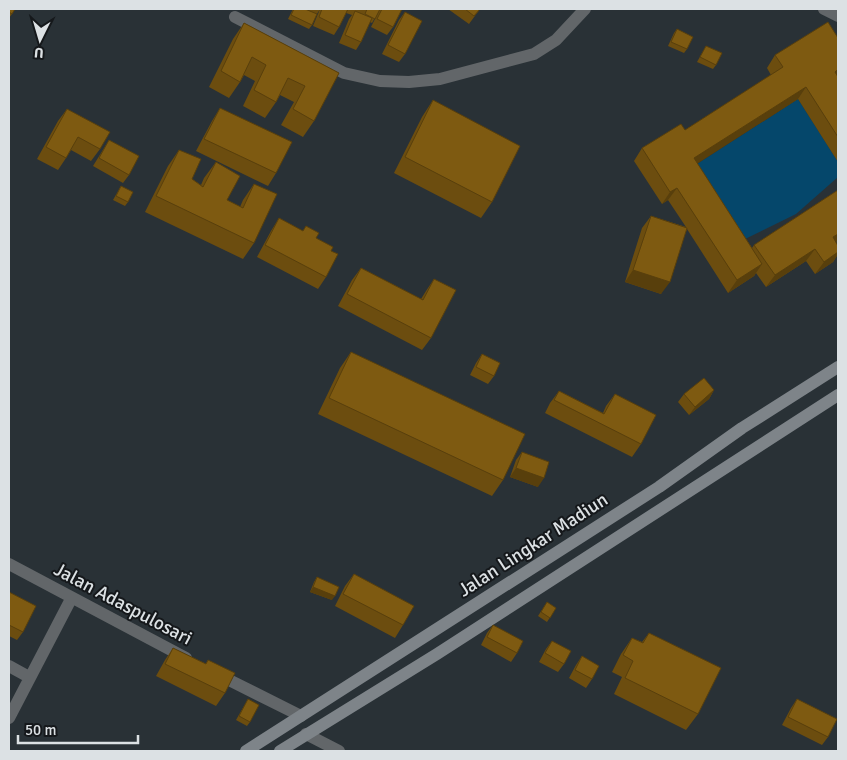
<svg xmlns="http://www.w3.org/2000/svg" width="847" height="760" font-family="Signika,sans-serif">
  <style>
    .green { fill: #05476b }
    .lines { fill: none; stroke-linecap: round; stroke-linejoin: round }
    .minor { stroke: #626669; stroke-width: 12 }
    .tertiary { stroke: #626669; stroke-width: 12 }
    .secondary { stroke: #7e8489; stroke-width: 12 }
    .wall { fill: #6c4d0f }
    .shaded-wall { fill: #583f0c }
    .building { fill: #7e5a11; stroke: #583f0c }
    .labels { text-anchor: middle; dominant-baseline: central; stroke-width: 4; stroke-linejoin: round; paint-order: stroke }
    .street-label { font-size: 19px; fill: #dce1e4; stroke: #15181b }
  </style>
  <rect width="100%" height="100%" fill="#293136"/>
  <!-- green -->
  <path class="green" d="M798,99L838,162V177L796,214L739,242L686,171Z"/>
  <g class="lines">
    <!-- minor -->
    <path class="minor" d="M235,17L344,73L380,81L409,82L440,79L534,54L556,40L585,9
      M9,564L186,658
      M9,666L29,677
      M217,674L301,716
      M9,718L71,599
      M306,734L339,751"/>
    <!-- tertiary -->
    <path class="tertiary" d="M824,9L838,16"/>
    <!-- secondary -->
    <path class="secondary" d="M246,751L659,487L742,428L838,367
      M280,751L437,654L838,395"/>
  </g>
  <!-- wall -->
  <path class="wall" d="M9,9L12,14L9,18Z
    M293,9H320L317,14L312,25L309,29L288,19Z
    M320,9H348L339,27L334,35L313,26Z
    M348,9H380L372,23L370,22L361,42L356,50L339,43L349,19L352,15L346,13Z
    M380,9H402L393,27L387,35L371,27Z
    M448,9H480L469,24Z
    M405,12V54L399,62L382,54L399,20Z
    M244,23L339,73L314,121L303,137L281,125L294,102L280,95L276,102L265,118L243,106L255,81L244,75L240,82L229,98L209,87L233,39Z
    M677,29L687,49L684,53L668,46L674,33Z
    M838,38V162L798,99L697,163L752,248L754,245L838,190V240L836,242L838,246V254L833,262L815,274L806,261L766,287L756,273L754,276L728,293L687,229L661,294L625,282L642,228L651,216L686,227L668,200L662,204L634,161L642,148L685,130L771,75L767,68L775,55Z
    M706,46L716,65L713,69L697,62Z
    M433,100L492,202L481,218L394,173L422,117Z
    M220,108L276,173L268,186L196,151L212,121Z
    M67,109L100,149L91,161L71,150L66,158L58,170L37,159L58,121Z
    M109,140L129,175L123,183L93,166Z
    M179,150L192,179L201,185L204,178L216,162L227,200L240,207L243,200L254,184V243L243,259L145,212L168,166Z
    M121,186L128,202L125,206L113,200Z
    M279,218L303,231L306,226L316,238L331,251L326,277L318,289L257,257L271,231Z
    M361,268L421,299L426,291L434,279L431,338L422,350L338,306L352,280Z
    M351,352L503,480L492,496L318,414L340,368Z
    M482,354L494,376L488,384L470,375L476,363Z
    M714,390L709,399L689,415L678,402L684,394Z
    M559,391L603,413L606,406L615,394L641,444L632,457L545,413L550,403Z
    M522,452L538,487L510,477L516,460Z
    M354,574L403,625L395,638L335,606L345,586Z
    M317,577L332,600L310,592L314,582Z
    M9,592L23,632L17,640L9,636Z
    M547,602L556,608L547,622L538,616Z
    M493,625L517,653L511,662L481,645L487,633Z
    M649,633L698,714L686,730L614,694L622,677L612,672L621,654L632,638L642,642Z
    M552,641L564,664L558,672L539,662L546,649Z
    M173,648L206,664L208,660L225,693L216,706L156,676L165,660Z
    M582,656L592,679L586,688L569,678L576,665Z
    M248,699L250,722L247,726L236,720Z
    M797,699L828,737L822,745L782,725L791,708Z"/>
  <!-- shaded-wall -->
  <path class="shaded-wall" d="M838,69V76L835,72Z
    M806,87L798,99L686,171L694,158Z
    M677,188L668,200L662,204L670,192Z
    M838,234V240L824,250L833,237Z
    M815,249L806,261L766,287L775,275Z
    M838,252V254L833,262L815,274L824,262Z
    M762,264L754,276L728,293L737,280Z
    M633,270L670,282L661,294L625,282Z
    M714,390L709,399L689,415L695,407Z
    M516,468L544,478L538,487L510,477Z
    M313,587L335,596L332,600L310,592Z"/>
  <!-- building -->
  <path class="building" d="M9,9H15L12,14L9,12Z
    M294,9H305L317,14L312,25L291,15Z
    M322,9H348L339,27L319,17Z
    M367,9H380L375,19L365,14Z
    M382,9H402L393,27L377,19Z
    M465,9H480L474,16Z
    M355,11L372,18L361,42L345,35Z
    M405,12L422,21L405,54L388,45Z
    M828,22L838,38V69L835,72L838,77V137L806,87L694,158L762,264L737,280L677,188L670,192L642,148L681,124L685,130L783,67L775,55Z
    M244,23L339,73L314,121L293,109L305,86L288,78L276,102L254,90L266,65L252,57L240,82L221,71Z
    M677,29L693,37L687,49L671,42Z
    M706,46L722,53L716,65L700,57Z
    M433,100L520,146L492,202L405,157Z
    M220,108L292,142L276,173L204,139Z
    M67,109L110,132L100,149L78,137L66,158L46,147Z
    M109,140L139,156L129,175L99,158Z
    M179,150L201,159L192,179L203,187L216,162L240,176L227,200L243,208L254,184L277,194L254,243L156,196Z
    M121,186L133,192L128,202L116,196Z
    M838,190V234L833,237L838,246V252L824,262L815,249L775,275L754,245Z
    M651,216L687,228L670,282L633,270Z
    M279,218L303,231L306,226L319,233L316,238L333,247L331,251L338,254L326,277L265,245Z
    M361,268L423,300L434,279L456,290L431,338L347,294Z
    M351,352L525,434L503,480L329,398Z
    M482,354L500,363L494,376L476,367Z
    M704,378L714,390L695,407L684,394Z
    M559,391L604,414L615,394L656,415L641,444L554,400Z
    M522,452L549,462L544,478L516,468Z
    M354,574L414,606L403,625L343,594Z
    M317,577L339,587L335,596L313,587Z
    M9,592L36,606L23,632L9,625Z
    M547,602L556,608L550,618L541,612Z
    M493,625L523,641L517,653L487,637Z
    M649,633L721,668L698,714L625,678L633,661L623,655L632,638L643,643Z
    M552,641L571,651L564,664L545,653Z
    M173,648L206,664L208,660L235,673L225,693L165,664Z
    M582,656L599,666L592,679L575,670Z
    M248,699L259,705L250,722L239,716Z
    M797,699L837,719L828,737L788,717Z"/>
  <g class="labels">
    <!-- street labels -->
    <g class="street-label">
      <text transform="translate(533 545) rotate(-33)">Jalan Lingkar Madiun</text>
      <text transform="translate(123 604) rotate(28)">Jalan Adaspulosari</text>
    </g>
  </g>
  <!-- border -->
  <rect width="847" height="760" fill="none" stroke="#dce1e4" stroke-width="20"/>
  <!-- north arrow -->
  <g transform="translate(40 40) rotate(185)" stroke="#15181b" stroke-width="4" paint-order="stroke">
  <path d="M0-4L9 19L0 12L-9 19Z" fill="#dce1e4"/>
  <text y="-8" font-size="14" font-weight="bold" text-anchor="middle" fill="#dce1e4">U</text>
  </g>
  <!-- scale -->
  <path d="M18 735v8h120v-8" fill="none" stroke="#dce1e4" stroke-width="2.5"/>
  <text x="25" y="735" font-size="15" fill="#dce1e4" stroke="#15181b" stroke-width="4" paint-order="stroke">50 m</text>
</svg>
